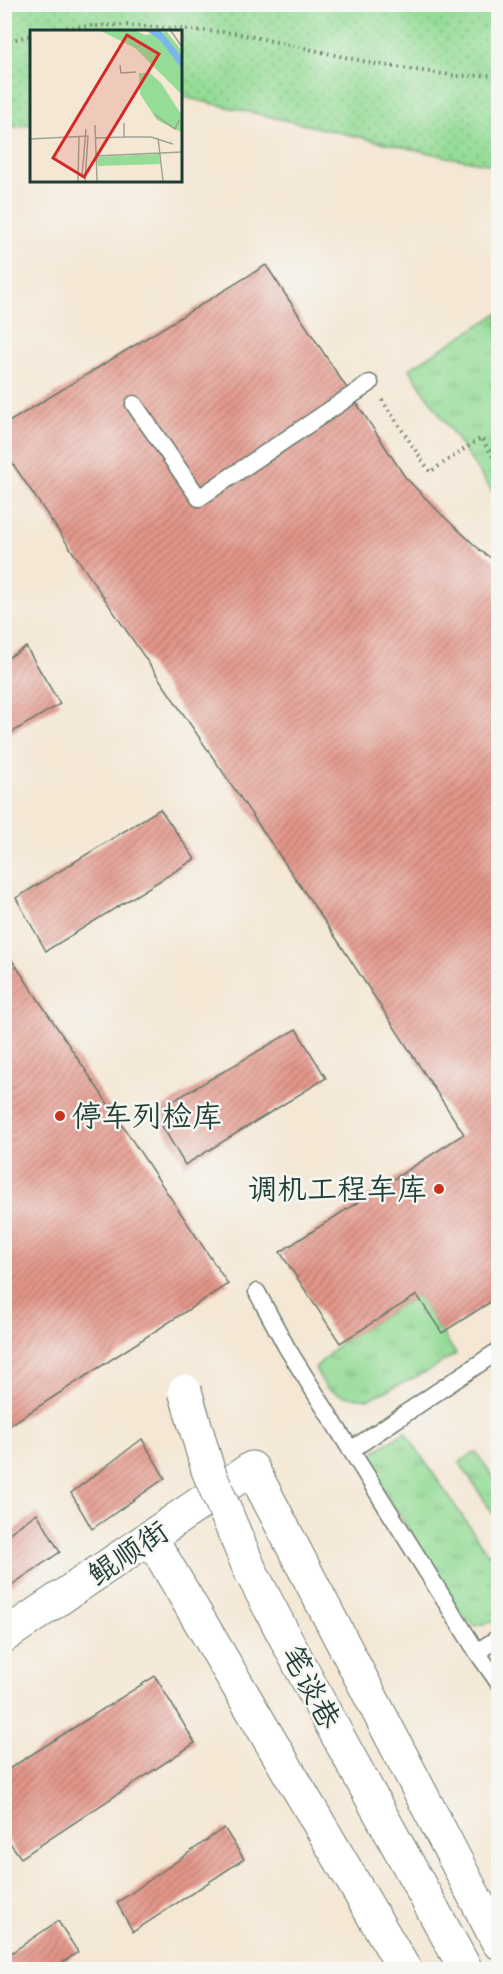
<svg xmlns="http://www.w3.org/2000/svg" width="503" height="1974" font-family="Caveat,'LXGW WenKai TC',sans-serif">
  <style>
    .grass { fill: url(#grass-tufts); stroke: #5a8c66; stroke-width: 1.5 }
    .park { fill: url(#park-dots); stroke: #5a8c66; stroke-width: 1.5 }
    .building { fill: url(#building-hatch) }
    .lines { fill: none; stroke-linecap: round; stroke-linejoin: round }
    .lane-casing { stroke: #6a786c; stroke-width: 19 }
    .street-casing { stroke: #6a786c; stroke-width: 35 }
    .path { stroke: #6a786c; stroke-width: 4; stroke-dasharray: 1.5 4.5; stroke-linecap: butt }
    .lane { stroke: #fff; stroke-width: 16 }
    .street { stroke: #fff; stroke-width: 33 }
    .street-bridge-casing { stroke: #6a786c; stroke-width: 35; stroke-linecap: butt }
    .street-bridge { stroke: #fff; stroke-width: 33 }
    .poi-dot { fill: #c8321e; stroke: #f6f6f2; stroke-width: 2 }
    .labels { text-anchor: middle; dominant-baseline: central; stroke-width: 5; stroke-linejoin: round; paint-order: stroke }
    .poi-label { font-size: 30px; fill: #1f3d34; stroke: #f6f6f2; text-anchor: start }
    .street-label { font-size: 30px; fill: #1f3d34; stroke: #f6f6f2 }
    .inset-road { fill: none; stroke: #9fa394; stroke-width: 1.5 }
    .view { fill: #d62828; fill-opacity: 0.15; stroke: #d62828; stroke-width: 3 }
    .inset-edge { fill: none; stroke: #1f3d34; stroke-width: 3 }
  </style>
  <defs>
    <pattern id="grass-tufts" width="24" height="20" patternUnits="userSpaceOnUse" patternTransform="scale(1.5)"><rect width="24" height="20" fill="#95dc97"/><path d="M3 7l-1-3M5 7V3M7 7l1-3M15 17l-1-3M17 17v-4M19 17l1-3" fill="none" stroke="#79b47c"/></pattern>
    <pattern id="park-dots" width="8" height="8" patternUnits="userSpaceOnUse" patternTransform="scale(1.5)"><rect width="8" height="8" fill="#95dc97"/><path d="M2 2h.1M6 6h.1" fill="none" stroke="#79b47c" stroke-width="1.8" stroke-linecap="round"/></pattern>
    <pattern id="building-hatch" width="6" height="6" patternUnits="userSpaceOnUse" patternTransform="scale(1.5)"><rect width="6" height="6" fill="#e39589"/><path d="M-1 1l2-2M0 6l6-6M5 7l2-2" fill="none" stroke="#b77b71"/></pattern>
  </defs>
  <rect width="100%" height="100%" fill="#f6f6f2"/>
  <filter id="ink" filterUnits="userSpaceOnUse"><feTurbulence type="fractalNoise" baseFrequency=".0167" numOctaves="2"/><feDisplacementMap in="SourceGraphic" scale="12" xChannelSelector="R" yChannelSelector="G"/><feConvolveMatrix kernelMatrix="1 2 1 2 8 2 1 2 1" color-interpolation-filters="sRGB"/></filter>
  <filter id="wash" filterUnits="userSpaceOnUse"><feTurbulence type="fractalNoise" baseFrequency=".008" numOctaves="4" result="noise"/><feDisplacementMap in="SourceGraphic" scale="24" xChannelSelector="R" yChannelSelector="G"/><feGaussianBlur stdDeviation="1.35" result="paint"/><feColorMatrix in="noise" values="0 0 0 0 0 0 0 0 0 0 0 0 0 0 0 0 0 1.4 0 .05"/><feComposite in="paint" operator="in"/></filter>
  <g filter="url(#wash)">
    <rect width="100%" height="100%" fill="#f4e7d4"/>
    <!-- grass -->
    <path class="grass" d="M498,313V500L409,369Z
      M417,1295L456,1354L428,1371L369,1399L343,1396L326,1388L315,1368L340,1343Z
      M405,1432L488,1554L498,1547V1619L496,1621L476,1626L464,1618L364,1458Z
      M476,1452L498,1485V1521L459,1462Z"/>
    <!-- park -->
    <path class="park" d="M5,4L498,5V166L447,157L188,98L180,99V32H32L31,124L5,129Z"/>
    <g id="blocks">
      <!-- building -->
      <path class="building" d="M266,265L405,477L440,513L481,551L498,563V1297L442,1333L417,1295L340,1343L280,1252L464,1134L340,944L4,451V425Z
        M26,647L60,704L4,737V660Z
        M160,809L195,859L46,951L16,898Z
        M4,948L228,1284L4,1429Z
        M296,1029L326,1078L185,1165L154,1112Z
        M142,1439L165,1478L92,1529L71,1493Z
        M37,1513L60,1552L4,1590V1537Z
        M155,1676L195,1743L21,1858L4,1835V1772Z
        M224,1828L244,1859L133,1932L117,1903Z
        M58,1921L78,1952L51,1970H4V1958Z"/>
    </g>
  </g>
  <g filter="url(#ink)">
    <use href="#blocks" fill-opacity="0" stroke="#6a786c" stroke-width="1.5"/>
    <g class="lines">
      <!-- lane casing -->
      <g class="lane-casing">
        <path id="lane" d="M134,404L199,498L370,383
          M257,1292L287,1348L477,1652L498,1682
          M351,1450L498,1351
          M477,1652L498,1638"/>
      </g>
      <!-- street casing -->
      <g class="street-casing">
        <path id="street" d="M151,1538L405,1970
          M4,1636L252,1468L498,1942"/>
      </g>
      <!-- path -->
      <path class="path" d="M49,32L71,27L125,25L236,33L376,64L457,76L498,75
        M4,42L32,35
        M382,400L430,472L481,438L498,464"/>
      <!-- lane -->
      <use href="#lane" class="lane"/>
      <!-- street -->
      <use href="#street" class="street"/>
      <!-- street-bridge casing -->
      <g class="street-bridge-casing">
        <path id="street-bridge" d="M185,1391L208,1470L250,1570L318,1700L466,1970"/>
      </g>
      <!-- street-bridge -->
      <use href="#street-bridge" class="street-bridge"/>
    </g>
  </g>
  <!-- markers -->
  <g class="poi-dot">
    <circle cx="60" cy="1116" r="6"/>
    <circle cx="439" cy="1189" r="6"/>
  </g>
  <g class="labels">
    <!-- poi labels -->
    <g class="poi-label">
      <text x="72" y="1116">停车列检库</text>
      <text x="427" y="1189" text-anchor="end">调机工程车库</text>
    </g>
    <!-- street labels -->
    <g class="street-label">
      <text transform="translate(128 1553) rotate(-34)">鲲顺街</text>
      <text transform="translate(311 1687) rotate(62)">笔谈巷</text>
    </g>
  </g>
  <!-- overview -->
  <g transform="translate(30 30)">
    <rect width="152" height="152" fill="#f4e7d4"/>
    <path d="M109,43H120L131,53L151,84V102L127,90L110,64ZM129,124L130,134L68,136L66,127Z" fill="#95dc97"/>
    <path d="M69,0H104L115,5L137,2L151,20V64L105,18Z" fill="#95dc97"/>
    <path d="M130,0L151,26V38L131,11L117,1Z" fill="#7bb6ec"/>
    <path class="inset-road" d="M141,1L152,17M90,35L91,43L106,42M124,84L145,99L149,90M65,95L67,151M94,107H121L143,114M65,108L94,107V93M128,108L133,151M0,109L58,106L55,151M65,126L152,122M52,146L56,99M48,151L49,106"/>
    <path class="view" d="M97,5L129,24L54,147L23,128Z"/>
    <rect width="152" height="152" class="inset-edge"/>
  </g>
  <!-- margin -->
  <rect width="503" height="1974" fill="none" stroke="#f6f6f2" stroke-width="24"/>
</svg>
